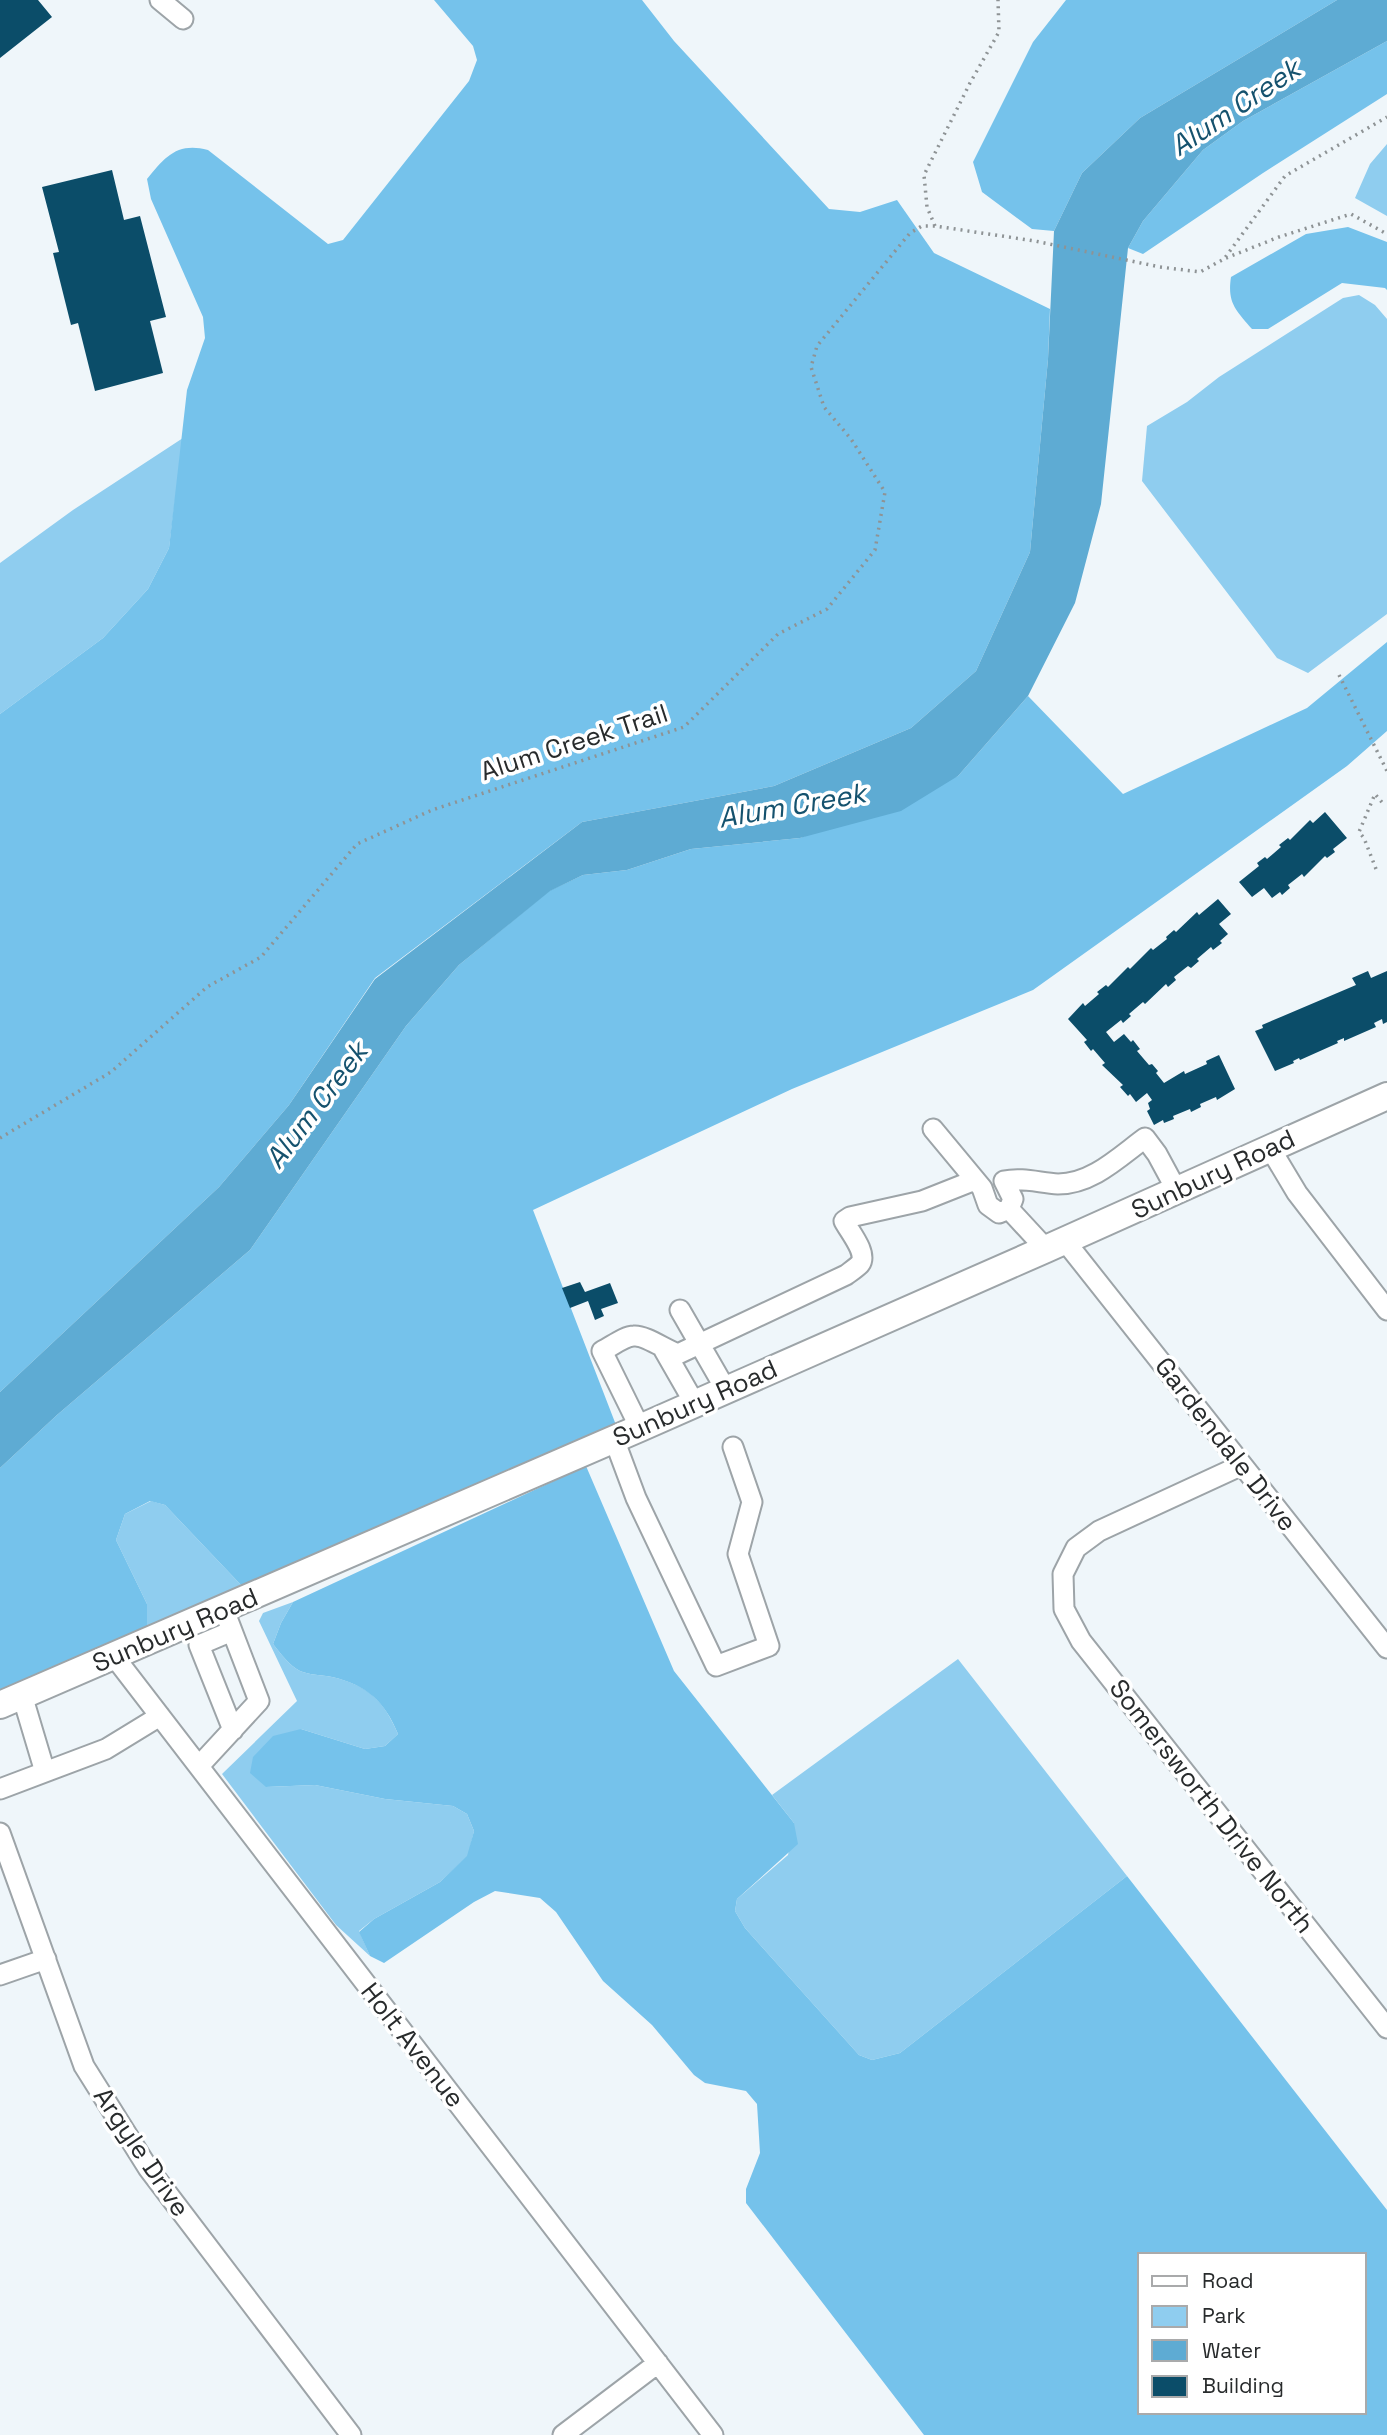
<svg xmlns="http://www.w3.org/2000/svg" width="1387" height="2435" font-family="'Space Grotesk',sans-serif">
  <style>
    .green { fill: #8fcdef }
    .forest { fill: #75c2eb; fill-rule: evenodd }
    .water { fill: #5eabd3 }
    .building { fill: #0b4d69 }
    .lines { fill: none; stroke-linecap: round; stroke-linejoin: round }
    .minor-casing { stroke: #9da4a8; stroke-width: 23 }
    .major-casing { stroke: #9da4a8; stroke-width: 30 }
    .path { stroke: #8e9395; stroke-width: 3.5; stroke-dasharray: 2 5; stroke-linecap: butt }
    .minor { stroke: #fff; stroke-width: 19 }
    .major { stroke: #fff; stroke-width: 26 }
    .labels { text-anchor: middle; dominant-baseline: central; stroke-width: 7; stroke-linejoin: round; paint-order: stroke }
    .street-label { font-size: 26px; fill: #282b2c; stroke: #fff }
    .water-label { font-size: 28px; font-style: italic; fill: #15526e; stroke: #fff }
  </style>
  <rect width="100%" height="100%" fill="#eff6fa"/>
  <!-- green -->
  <path class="green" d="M1387,144V216L1355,198L1370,164Z
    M1359,295L1375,305L1387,319V614L1308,673L1277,658L1142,481L1147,426L1187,402L1219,377L1343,298Z
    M183,438L169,548L148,589L103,638L0,714V563L73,510Z
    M151,1501L165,1505L241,1585L147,1627V1604L116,1540L125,1514Z
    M293,1602L281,1623L273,1644C280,1653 290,1666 300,1671C309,1675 322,1675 332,1677C368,1685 384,1701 398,1734L385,1746L365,1749L301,1729L266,1787L315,1785L385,1799L453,1806L467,1814L474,1831L468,1856L440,1882L374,1919L359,1931L370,1956L336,1925L222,1774L297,1701L259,1621L263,1613Z
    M958,1659L1127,1876L900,2053L872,2060L859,2055L745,1928L735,1911L737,1899L788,1855L794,1823L772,1795Z"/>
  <!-- forest -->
  <path class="forest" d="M434,0H642L674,41L829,209L860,212L897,200L934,253L1050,309L1048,359L1030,552L976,671L911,728L774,786L582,822L375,978L289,1105L219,1187L0,1392V714L103,638L148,589L169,548L187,390L205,338L203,317L151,199L147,179C165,157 177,142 208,150L328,244L343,240L469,81L477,60L473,46Z
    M1066,0H1337L1140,118L1082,173L1054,231L1032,229L982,192L973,162L1033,42Z
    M1387,41V94L1263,173L1143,254L1128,248L1143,221L1203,150L1243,121Z
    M1348,227L1387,242V290L1385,288L1342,283L1268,329H1252C1236,310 1227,303 1231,277L1306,234Z
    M1387,642V731L1347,766L1033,990L792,1089L533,1210L616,1425L252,1584L241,1585L165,1505L150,1501L125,1514L116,1540L147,1604V1627L0,1690V1468L57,1415L250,1250L406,1026L459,965L549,891L583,875L627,870L691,849L800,838L958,776L1028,696L1123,794L1307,708Z
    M586,1466L674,1671L794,1823L798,1844L737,1899L735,1911L745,1928L859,2055L872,2060L900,2053L1127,1876L1387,2210V2435H924L746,2203V2189L760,2153L757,2104L746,2091L705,2083L694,2075L652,2025L603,1981L556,1912L540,1898L495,1891L474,1902L384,1963L370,1956L359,1932L374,1919L440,1882L467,1856L474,1831L467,1814L453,1806L385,1799L315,1785L266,1787L250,1773L253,1757L273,1736L301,1729L365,1749L385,1746L398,1734C385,1702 367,1685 332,1677C322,1675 309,1675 300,1671C290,1666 280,1653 273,1644L281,1623L293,1602ZM1140,2255H1364V2412H1140Z"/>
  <!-- water -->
  <path class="water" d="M1337,0H1387V41L1243,121L1203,150L1143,221L1128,248L1101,504L1075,603L1028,696L958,776L901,811L800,838L691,849L627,870L583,875L550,891L459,965L406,1026L250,1250L57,1415L0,1468V1392L219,1187L289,1105L375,979L582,822L774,786L911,728L976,671L1030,552L1048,359L1054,231L1082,173L1140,118Z"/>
  <!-- building -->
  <path class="building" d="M0,0H38L52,17L0,58Z
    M112,170L124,220L140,216L166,317L150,321L163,373L95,391L78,323L71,325L53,253L59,252L42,187Z
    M1325,812L1347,838L1333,849L1335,852L1327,858L1325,856L1304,877L1302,874L1288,885L1290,888L1282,895L1280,892L1272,898L1264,888L1252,897L1239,882L1259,866L1257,863L1265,857L1267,859L1281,847L1279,845L1288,838L1290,840L1310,820L1313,823Z
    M1218,899L1231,914L1219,924L1228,934L1220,941L1222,943L1213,950L1211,947L1197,959L1199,961L1191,968L1188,966L1174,977L1176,980L1168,987L1166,984L1145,1004L1143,1002L1129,1014L1131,1016L1123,1023L1121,1020L1106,1032L1114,1042L1124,1034L1131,1042L1133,1040L1140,1049L1137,1051L1149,1065L1152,1064L1158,1071L1156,1073L1164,1083L1184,1071L1185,1074L1207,1064L1206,1061L1219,1055L1235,1089L1217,1100L1216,1097L1200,1104L1201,1107L1191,1112L1190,1109L1173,1116L1174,1119L1164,1123L1163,1120L1154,1125L1147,1111L1150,1109L1148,1103L1152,1100L1147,1093L1136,1102L1130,1094L1128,1096L1120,1087L1123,1085L1102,1065L1105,1063L1093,1049L1091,1051L1084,1042L1087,1040L1068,1019L1083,1003L1085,1006L1099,994L1097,992L1106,985L1108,987L1128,967L1130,969L1151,948L1153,950L1167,939L1166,937L1174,930L1176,932L1197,912L1199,915Z
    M1368,971L1371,978L1387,971V1022L1383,1024L1382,1019L1374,1023L1376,1027L1344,1041V1038L1337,1041L1338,1043L1300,1060L1299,1058L1293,1061L1294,1063L1275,1071L1255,1031L1263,1028L1262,1025L1356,985L1352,978Z
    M580,1282L585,1292L610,1283L618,1303L601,1309L604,1316L595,1320L588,1301L570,1308L562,1288Z"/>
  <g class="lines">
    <!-- minor casing -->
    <g class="minor-casing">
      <path id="minor" d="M160,0L183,19
        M933,1129L982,1188L988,1205L999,1213L1009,1209L1046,1249
        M1270,1148L1297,1193L1387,1310
        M1009,1209L1013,1199L1004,1181C1022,1177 1040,1183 1058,1184C1092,1184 1119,1157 1145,1138L1157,1154L1177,1191
        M1065,1241L1387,1648
        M680,1310L726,1390
        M664,1350L695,1404
        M640,1428L602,1351C611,1347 624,1336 634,1336C645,1335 666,1350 678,1354L846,1275C850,1272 856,1268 860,1264C868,1253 849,1231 844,1221L850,1217L922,1201L975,1180
        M614,1439L636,1498L716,1666L769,1646L738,1554L752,1502L733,1447
        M1242,1465L1099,1531L1076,1548L1063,1574L1064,1609L1081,1641L1387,2028
        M232,1631L199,1645L233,1730
        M113,1655L713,2435
        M22,1695L45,1772
        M199,1766L259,1701L224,1610
        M0,1789L106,1749L160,1716
        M0,1833L84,2066L148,2168L351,2435
        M0,1975L46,1959
        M563,2435L658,2363"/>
    </g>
    <!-- major casing -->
    <g class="major-casing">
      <path id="major" d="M0,1705L640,1428L1046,1249L1387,1096"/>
    </g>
    <!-- path -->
    <path class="path" d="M935,226L927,207L924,175L970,83L999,32L998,0
      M1226,258L1279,237L1351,214L1387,234
      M1339,675L1387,771
      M1376,869L1364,838L1359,832L1375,794L1385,806
      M0,1138L111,1072L207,987L261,957L357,844L432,810L684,727L778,634L827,609L875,550L885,492L851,439L824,407L811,367L817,346L910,233L922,226H935L1035,241L1160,267L1200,272L1224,259L1285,176L1387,117"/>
    <!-- minor -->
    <use href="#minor" class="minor"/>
    <!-- major -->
    <use href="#major" class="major"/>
  </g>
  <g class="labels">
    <!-- street labels -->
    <g class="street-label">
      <text transform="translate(574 742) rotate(-18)">Alum Creek Trail</text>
      <text transform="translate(1213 1174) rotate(-25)">Sunbury Road</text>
      <text transform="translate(695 1403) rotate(-24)">Sunbury Road</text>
      <text transform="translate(1226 1444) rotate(52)">Gardendale Drive</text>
      <text transform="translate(175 1630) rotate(-23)">Sunbury Road</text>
      <text transform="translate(1212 1806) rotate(52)">Somersworth Drive North</text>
      <text transform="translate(413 2045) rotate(52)">Holt Avenue</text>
      <text transform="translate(142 2152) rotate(56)">Argyle Drive</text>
    </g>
    <!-- water labels -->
    <g class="water-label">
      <text transform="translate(1235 107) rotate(-34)">Alum Creek</text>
      <text transform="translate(792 805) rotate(-10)">Alum Creek</text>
      <text transform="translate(316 1105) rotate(-53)">Alum Creek</text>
    </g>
  </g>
  <!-- legend -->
  <rect x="1138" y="2253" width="228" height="161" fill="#ffffff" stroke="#a9aaab" stroke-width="2"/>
  <rect x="1152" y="2276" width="35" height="10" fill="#ffffff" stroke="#a9aaab" stroke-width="2"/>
  <text x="1202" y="2288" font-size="21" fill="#282b2c">Road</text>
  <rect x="1152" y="2306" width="35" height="21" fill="#8fcdef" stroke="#a9aaab" stroke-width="2"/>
  <text x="1202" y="2323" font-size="21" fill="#282b2c">Park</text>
  <rect x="1152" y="2340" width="35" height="21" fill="#5eabd3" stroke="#a9aaab" stroke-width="2"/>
  <text x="1202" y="2358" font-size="21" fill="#282b2c">Water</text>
  <rect x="1152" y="2376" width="35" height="21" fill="#0b4d69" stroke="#a9aaab" stroke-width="2"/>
  <text x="1202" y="2393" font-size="21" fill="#282b2c">Building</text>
</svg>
